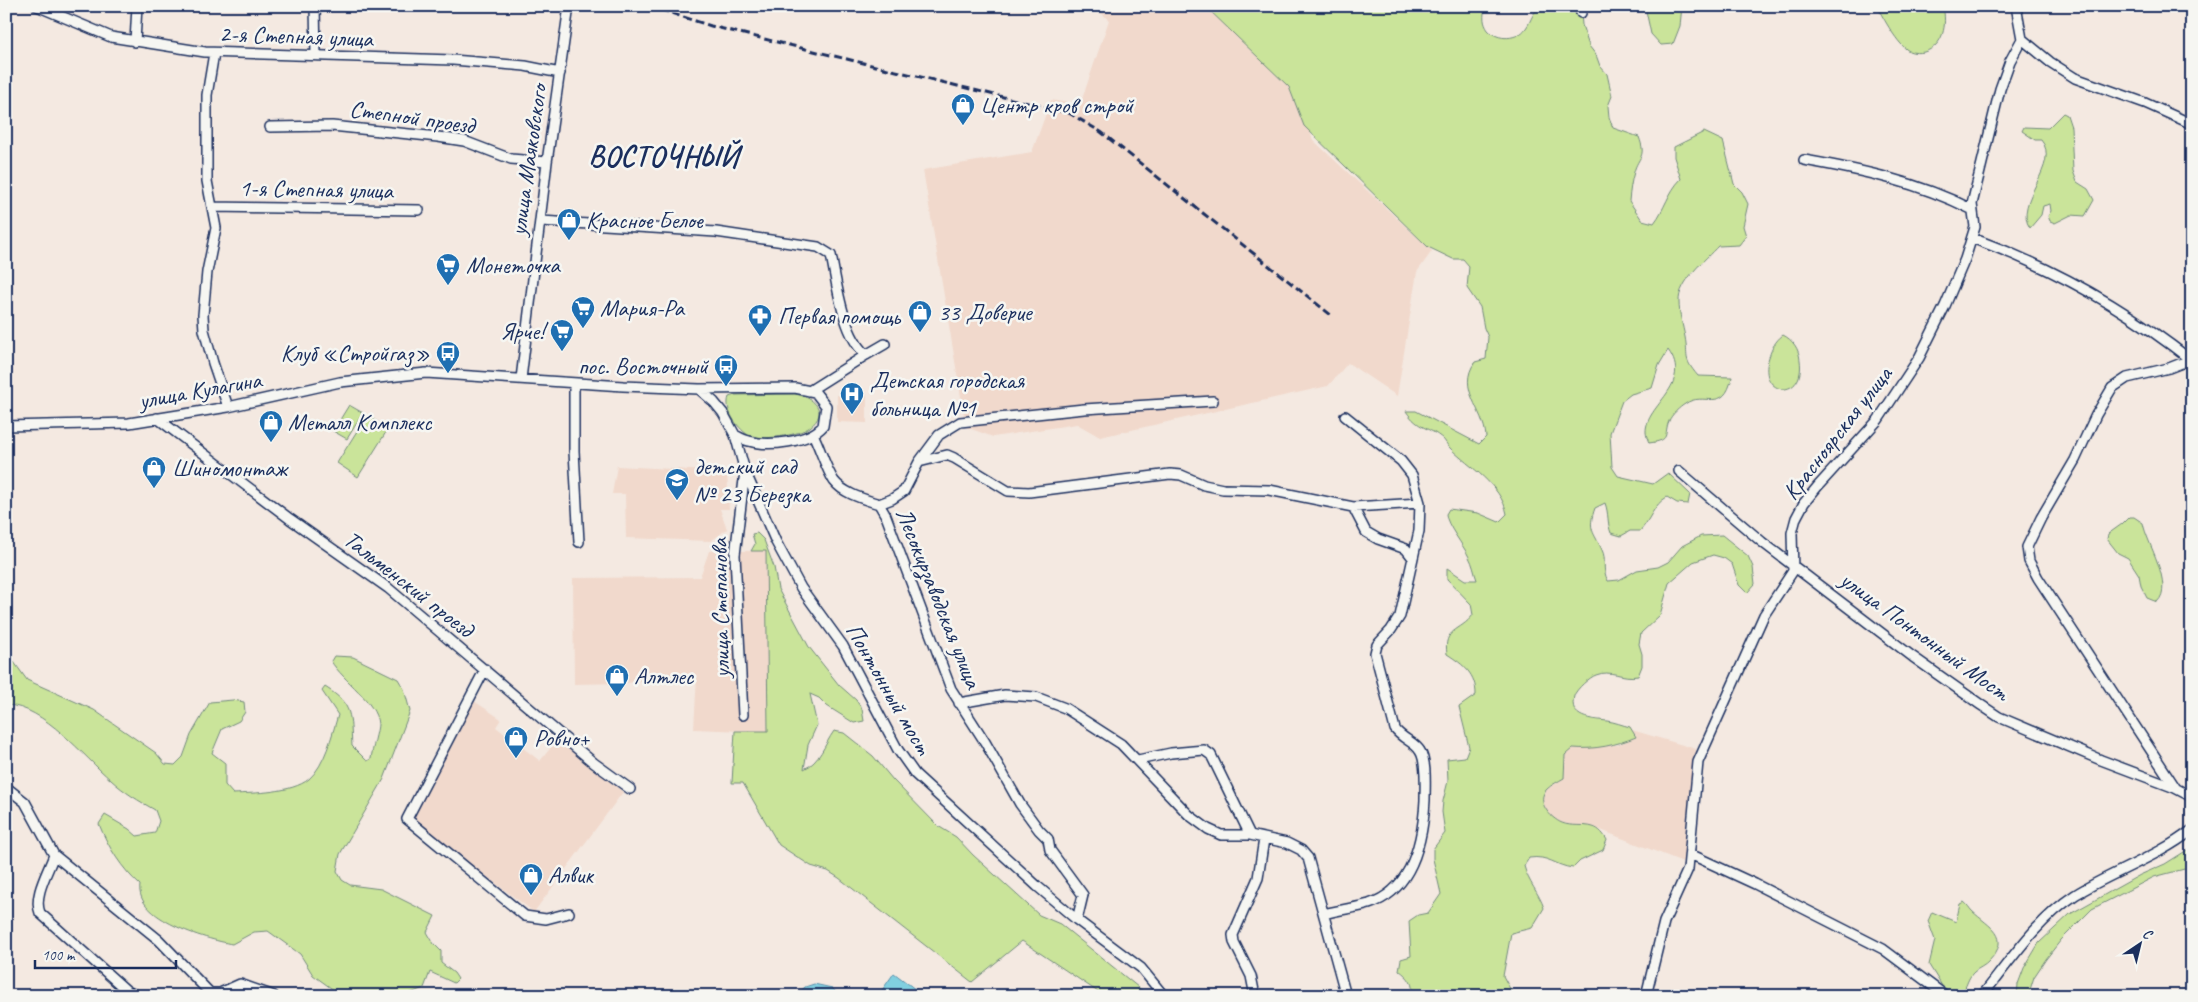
<svg xmlns="http://www.w3.org/2000/svg" width="2198" height="1002" font-family="Caveat,sans-serif">
  <style>
    .built { fill: #f1d9cc }
    .green { fill: #cae49a; stroke: #728a7c }
    .water { fill: #81cfdf; stroke: #588fab }
    .lines { fill: none; stroke-linecap: round; stroke-linejoin: round }
    .minor-casing { stroke: #1b2f5e; stroke-width: 12 }
    .minor { stroke: #f6f6f2; stroke-width: 9 }
    .rail { stroke: #1b2f5e; stroke-width: 3; stroke-dasharray: 8 4; stroke-linecap: butt }
    .labels { text-anchor: middle; dominant-baseline: central; stroke-width: 5; stroke-linejoin: round; paint-order: stroke }
    .street-label { font-size: 24px; fill: #1b2f5e; stroke: #f6f6f2 }
    .poi-label { font-size: 24px; fill: #1b2f5e; stroke: #f6f6f2; text-anchor: start }
    .district-label { font-size: 29px; font-weight: bold; letter-spacing: 1px; fill: #1b2f5e; stroke: #f6f6f2 }
  </style>
  <rect width="100%" height="100%" fill="#f4e9e1"/>
  <filter id="ink" filterUnits="userSpaceOnUse"><feTurbulence type="fractalNoise" baseFrequency=".02" numOctaves="2"/><feDisplacementMap in="SourceGraphic" scale="10" xChannelSelector="R" yChannelSelector="G"/><feConvolveMatrix kernelMatrix="1 2 1 2 8 2 1 2 1" color-interpolation-filters="sRGB"/></filter>
  <g filter="url(#ink)">
    <!-- built -->
    <path class="built" d="M1093,6H1205L1295,93L1313,140L1432,251L1417,272L1397,396L1348,363L1328,386L1100,437L1077,424L993,437L966,427L923,170L1032,152L1051,100L1080,105L1109,20Z
      M837,395H867V423L837,422Z
      M617,466L727,472L729,509H720L727,529L711,541L626,538L625,494H612Z
      M709,551H766L768,732L694,729L697,675L626,683L574,684L573,578L700,577Z
      M471,699L501,719L496,727L540,761L557,740L623,792L534,912L411,820Z
      M1632,730L1696,749L1683,862L1593,827H1582L1562,823L1552,818L1546,810L1542,800L1546,790L1564,778L1565,755L1573,748L1584,749L1594,746L1617,745L1636,737Z"/>
    <!-- green -->
    <path class="green" d="M1205,6H1490L1485,8C1483,16 1483,23 1488,30C1498,41 1518,40 1526,28C1532,20 1532,11 1542,7C1552,4 1567,6 1577,6L1581,13L1582,25L1589,46L1596,55L1600,66L1607,74L1612,96L1608,106L1609,117L1613,128L1639,137C1647,158 1638,156 1634,172C1631,182 1630,191 1629,201L1642,220L1654,223C1665,209 1668,192 1681,179L1674,157V147L1704,132L1723,141L1734,184L1742,192L1748,204L1743,226L1746,236L1739,245L1718,246C1705,260 1678,282 1679,302C1679,314 1683,326 1685,337C1689,358 1682,357 1698,376L1732,377C1724,415 1704,390 1685,404C1680,407 1671,415 1669,421C1663,435 1672,440 1649,443C1648,440 1646,435 1646,432C1645,405 1694,385 1668,350L1659,365L1652,388L1631,394L1622,401L1610,433L1612,467L1618,476L1653,484L1668,473L1690,494L1688,504L1677,503L1667,497C1653,505 1651,519 1640,531H1630L1621,536L1611,533C1607,523 1609,514 1605,503L1595,508C1587,530 1594,532 1602,550C1607,560 1601,568 1608,581L1619,580L1637,570L1658,567L1668,562L1682,546L1701,536L1722,535L1748,556L1753,567L1755,584L1747,593L1739,585L1732,564L1724,558L1713,555L1693,562L1669,583L1660,615L1641,633L1639,644L1642,654V666L1638,676C1622,679 1611,669 1596,675C1590,677 1576,689 1574,696C1568,719 1592,719 1607,721C1615,722 1622,725 1630,727L1636,737C1617,745 1594,750 1573,748L1565,755L1564,778C1559,781 1551,785 1547,789C1535,801 1550,818 1562,823C1572,827 1584,824 1593,827C1600,829 1604,835 1607,840L1603,850L1580,861L1573,868C1555,866 1549,855 1529,858L1524,866C1528,882 1539,893 1544,908L1532,928L1511,933L1503,976L1514,996H1412C1414,983 1409,978 1399,970L1401,959L1411,956L1409,921L1418,915L1428,913L1441,894L1433,859V849L1445,833L1442,812L1443,801L1448,781L1447,759L1465,757L1469,747L1459,707L1476,695C1476,674 1464,665 1447,654C1443,628 1460,632 1473,615L1471,604L1447,579V568L1465,580H1477C1474,572 1473,564 1469,557C1464,546 1446,524 1446,514L1449,509L1478,513L1499,522L1507,514C1501,484 1470,468 1450,448C1447,445 1445,441 1443,439C1428,426 1419,430 1406,411H1416L1479,444L1486,437C1484,409 1456,389 1475,362L1486,359L1488,337L1484,328L1480,307L1467,288L1469,266L1463,259H1453L1428,247L1304,126L1289,87Z
      M1645,6H1682L1680,26L1673,44L1661,45L1651,34Z
      M1877,6H1943C1947,25 1944,46 1924,52C1920,53 1913,53 1909,51C1898,45 1883,18 1877,6Z
      M2063,113L2067,115L2071,127L2073,171L2077,182L2088,189L2094,200L2085,216L2071,215L2055,223L2050,221L2048,216L2051,211L2050,204L2043,206L2041,215L2030,228C2012,202 2062,164 2041,140H2035L2022,131L2024,127L2048,128Z
      M1783,335C1793,340 1799,349 1800,360C1806,402 1756,396 1769,357C1772,348 1775,341 1783,335Z
      M794,394C813,396 830,412 810,427C798,436 761,441 748,435C737,427 724,410 729,397L735,395Z
      M349,405L363,413L347,439L333,431Z
      M367,415L388,429L358,477L337,463Z
      M2129,517H2134L2143,523C2146,542 2175,586 2157,602L2147,598L2141,586L2139,575L2128,558L2118,553L2107,539L2108,534L2122,524Z
      M757,533L764,540L774,567L778,589L809,647L839,685L856,700L862,709L864,721L854,723L827,706L819,698L810,694L817,725L808,745L804,769C820,762 824,745 834,731L844,733L873,756L893,780L938,826L956,837L973,855L1039,915L1060,924L1149,996H1104L1022,941L972,982L839,878L828,871L811,866L779,845L743,783H732L735,731H768L766,551H751L755,544L752,534Z
      M6,651L27,680L94,710L156,753L165,764L175,765L183,757L191,735L210,702L233,700L244,702L245,712L239,721L222,729L212,753L225,763V785L233,794C254,793 292,793 309,779C325,765 332,735 338,715L322,691L325,687C354,705 350,716 352,746L367,761L371,759C372,750 378,730 378,724C376,701 343,681 331,661L334,656L353,657L398,679L404,689L410,711L384,779L340,854L337,871L342,880L350,885L381,889L435,916L427,932L434,944L441,951V963L454,973L458,979L454,983L430,972L424,988L402,996H342L313,975L300,954L268,931L254,932L232,944C205,939 135,919 140,885C122,869 108,847 99,824L105,815L129,829L137,836L155,833L159,821L155,810C139,801 124,792 111,780C83,756 44,706 6,705Z
      M2192,847V867L2154,877L2092,909L2061,940L2046,959L2034,977L2028,996H2017L2018,984L2024,968L2039,943L2070,914L2140,875L2165,864Z
      M1964,902C1968,905 1969,908 1972,911C1989,927 2013,936 1989,961C1985,966 1978,968 1974,972C1963,982 1970,996 1947,994L1929,965L1935,940L1928,921L1932,912L1956,922L1960,904Z"/>
    <!-- water -->
    <path class="water" d="M894,973L924,996H878Z
      M814,984L832,988L840,996H795L805,987Z"/>
    <g class="lines">
      <!-- minor casing -->
      <g class="minor-casing">
        <path id="minor" d="M37,6L111,37L205,52L453,60L525,66L560,73
          M315,6L316,55
          M1579,6L1581,13
          M2022,39L2050,62L2075,78L2145,103L2192,124
          M135,42L137,6
          M214,53L207,95V181L216,228L207,272L203,315L204,330L213,363L228,407
          M270,127L332,126L438,137L464,141L511,159L547,162
          M1804,160C1861,170 1918,182 1971,209
          M212,207L419,210
          M541,221L716,232L818,247L831,255C837,285 843,335 866,355L885,344
          M1972,238C2052,267 2125,308 2192,361
          M521,379L547,162L569,6
          M574,383V451L579,542
          M699,389L714,402L723,413L735,435L745,471L776,542L801,588L843,646L898,750L915,774L1037,886L1077,920L1141,968L1164,996
          M809,391L866,355
          M157,418L290,519L388,588L594,763L630,789
          M6,426L129,423L228,407L340,382L426,373L623,386L699,389L795,388L815,392L826,406L823,426C809,442 769,447 749,441C744,440 739,437 735,435
          M813,434C820,448 826,469 834,481C844,494 864,499 879,504L886,516L951,689L985,742L1020,804L1039,830L1048,839L1050,850L1083,895L1077,920
          M919,462L947,455L954,458L1008,491L1029,492L1170,474L1181,475L1204,485L1223,489L1269,490L1353,507L1366,532L1378,539L1406,549L1413,558
          M1679,471L1762,542L1913,657L1981,705L1999,717L2101,760L2175,788L2192,797
          M879,504L892,499L904,491L919,462L939,435L960,422L1084,409L1213,401
          M1353,507L1420,503
          M485,669L407,819L525,916L546,919L569,913
          M959,703L1005,695L1036,697L1065,708L1121,744L1189,815L1208,829L1221,835H1250L1287,843L1301,850L1308,858L1346,996
          M743,715L735,555L745,471
          M1138,760L1171,753L1204,750L1211,755L1213,759L1250,835
          M6,787L25,802L54,855L159,940L210,993L208,996
          M2175,787L2038,578L2029,561L2027,547L2041,518L2075,460L2096,415L2112,388L2127,378L2169,368L2192,359
          M1690,854L1755,884L1883,949L1946,996
          M54,855C48,872 33,896 40,913L127,991L138,996
          M1324,914C1339,910 1355,908 1369,904C1413,890 1423,840 1425,800C1425,787 1427,761 1420,751C1415,742 1402,739 1395,729L1375,653L1377,645L1391,630L1400,616L1419,531L1420,503L1412,475L1401,461L1345,416
          M210,993H220L240,984L274,996
          M1255,996L1251,976L1234,942L1233,935L1258,878L1264,839
          M1646,996L1664,922L1688,869L1698,762L1764,615L1793,571L1792,533L1796,518L1804,503L1818,486L1878,420L1919,358L1945,306L1965,259L1975,227L1972,204L2000,89L2010,61L2022,39L2016,6
          M1982,996C2010,961 2037,920 2075,895C2112,872 2158,857 2192,830"/>
      </g>
      <!-- minor -->
      <use href="#minor" class="minor"/>
      <!-- rail -->
      <path class="rail" d="M649,6L711,26L1069,113L1101,132L1331,315"/>
    </g>
  </g>
  <!-- icons -->
  <defs>
    <g id="shop-pin" transform="scale(1.25)"><path d="M0 17L-7.5 6A9.5 9.5 0 1 1 7.5 6Z" fill="#1f6fb2" stroke="#f6f6f2"/><path d="M-5-2.5h2.3a2.7 3.5 0 0 1 5.4 0H5L5.5 6h-11ZM-1.5-2.5h3a1.5 2.3 0 0 0-3 0Z" fill="#fff"/></g>
    <g id="supermarket-pin" transform="scale(1.25)"><path d="M0 17L-7.5 6A9.5 9.5 0 1 1 7.5 6Z" fill="#1f6fb2" stroke="#f6f6f2"/><path d="M-6-5.5h2.5l.6 2H6L4.5 2H-2.5L-4.4-4H-6ZM-1.5 3.2a1.3 1.3 0 1 0 .1 0ZM3 3.2a1.3 1.3 0 1 0 .1 0Z" fill="#fff"/></g>
    <g id="pharmacy-pin" transform="scale(1.25)"><path d="M0 17L-7.5 6A9.5 9.5 0 1 1 7.5 6Z" fill="#1f6fb2" stroke="#f6f6f2"/><path d="M-2-6h4v4h4v4h-4v4h-4v-4h-4v-4h4Z" fill="#fff"/></g>
    <g id="bus-pin" transform="scale(1.25)"><path d="M0 17L-7.5 6A9.5 9.5 0 1 1 7.5 6Z" fill="#1f6fb2" stroke="#f6f6f2"/><path d="M-5-6H5V4H4V6H2V4H-2V6H-4V4H-5ZM-3.5-4V0h7V-4ZM-3.5 1.2v1.5H-2V1.2ZM2 1.2v1.5H3.5V1.2Z" fill="#fff"/></g>
    <g id="hospital-pin" transform="scale(1.25)"><path d="M0 17L-7.5 6A9.5 9.5 0 1 1 7.5 6Z" fill="#1f6fb2" stroke="#f6f6f2"/><path d="M-5-5h3v3.5h4V-5h3V5h-3V1.5h-4V5h-3Z" fill="#fff"/></g>
    <g id="school-pin" transform="scale(1.25)"><path d="M0 17L-7.5 6A9.5 9.5 0 1 1 7.5 6Z" fill="#1f6fb2" stroke="#f6f6f2"/><path d="M0-5L7-2L0 1L-7-2ZM-4 1L0 2.5L4 1V4Q0 6-4 4Z" fill="#fff"/></g>
  </defs>
  <g fill-rule="evenodd">
    <use href="#shop-pin" x="963" y="105"/>
    <use href="#shop-pin" x="569" y="220"/>
    <use href="#supermarket-pin" x="448" y="265"/>
    <use href="#supermarket-pin" x="583" y="308"/>
    <use href="#shop-pin" x="920" y="312"/>
    <use href="#pharmacy-pin" x="760" y="316"/>
    <use href="#supermarket-pin" x="562" y="331"/>
    <use href="#bus-pin" x="448" y="353"/>
    <use href="#bus-pin" x="726" y="366"/>
    <use href="#hospital-pin" x="852" y="394"/>
    <use href="#shop-pin" x="271" y="422"/>
    <use href="#shop-pin" x="154" y="468"/>
    <use href="#school-pin" x="677" y="480"/>
    <use href="#shop-pin" x="617" y="676"/>
    <use href="#shop-pin" x="516" y="738"/>
    <use href="#shop-pin" x="531" y="875"/>
  </g>
  <g class="labels">
    <!-- street labels -->
    <g class="street-label">
      <text transform="translate(296 36) rotate(2)">2-я Степная улица</text>
      <text transform="translate(412 117) rotate(8)">Степной проезд</text>
      <text transform="translate(528 160) rotate(-82)">улица Маяковского</text>
      <text transform="translate(316 189) rotate(1)">1-я Степная улица</text>
      <text transform="translate(200 390) rotate(-10)">улица Кулагина</text>
      <text transform="translate(1837 433) rotate(-52)">Красноярская улица</text>
      <text transform="translate(409 584) rotate(38)">Тальменский проезд</text>
      <text transform="translate(939 598) rotate(68)">Лесокирзаводская улица</text>
      <text transform="translate(720 608) rotate(-91)">улица Степанова</text>
      <text transform="translate(1925 636) rotate(36)">улица Понтонный Мост</text>
      <text transform="translate(889 689) rotate(60)">Понтонный мост</text>
    </g>
    <!-- poi labels -->
    <g class="poi-label">
      <text x="980" y="105">Центр кров строй</text>
      <text x="586" y="220">Красное Белое</text>
      <text x="466" y="265">Монеточка</text>
      <text x="600" y="308">Мария-Ра</text>
      <text x="938" y="312">33 Доверие</text>
      <text x="778" y="316">Первая помощь</text>
      <text x="544" y="331" text-anchor="end">Ярче!</text>
      <text x="430" y="353" text-anchor="end">Клуб «Стройгаз»</text>
      <text x="708" y="366" text-anchor="end">пос. Восточный</text>
      <text x="870" y="380">Детская городская<tspan x="870" dy="28">больница №1</tspan></text>
      <text x="288" y="422">Металл Комплекс</text>
      <text x="694" y="466">детский сад<tspan x="694" dy="28">№ 23 Березка</tspan></text>
      <text x="172" y="468">Шиномонтаж</text>
      <text x="634" y="676">Алтлес</text>
      <text x="534" y="738">Ровно+</text>
      <text x="548" y="875">Алвик</text>
    </g>
    <!-- district labels -->
    <g class="district-label">
      <text x="664" y="156">ВОСТОЧНЫЙ</text>
    </g>
  </g>
  <!-- margin -->
  <rect width="2198" height="1002" fill="none" stroke="#f6f6f2" stroke-width="25"/>
  <rect x="12" y="12" width="2173" height="977" fill="none" stroke="#1b2f5e" stroke-width="2" filter="url(#ink)"/>
  <!-- north arrow -->
  <g transform="translate(2140 944) rotate(35)" stroke="#f6f6f2" stroke-width="4" paint-order="stroke">
  <path d="M0-4L9 19L0 12L-9 19Z" fill="#1b2f5e"/>
  <text y="-8" font-size="14" font-weight="bold" text-anchor="middle" fill="#1b2f5e">С</text>
  </g>
  <!-- scale -->
  <path d="M35 960v8h141v-8" fill="none" stroke="#1b2f5e" stroke-width="2.5"/>
  <text x="42" y="960" font-size="15" fill="#1b2f5e" stroke="#f6f6f2" stroke-width="4" paint-order="stroke">100 m</text>
</svg>
